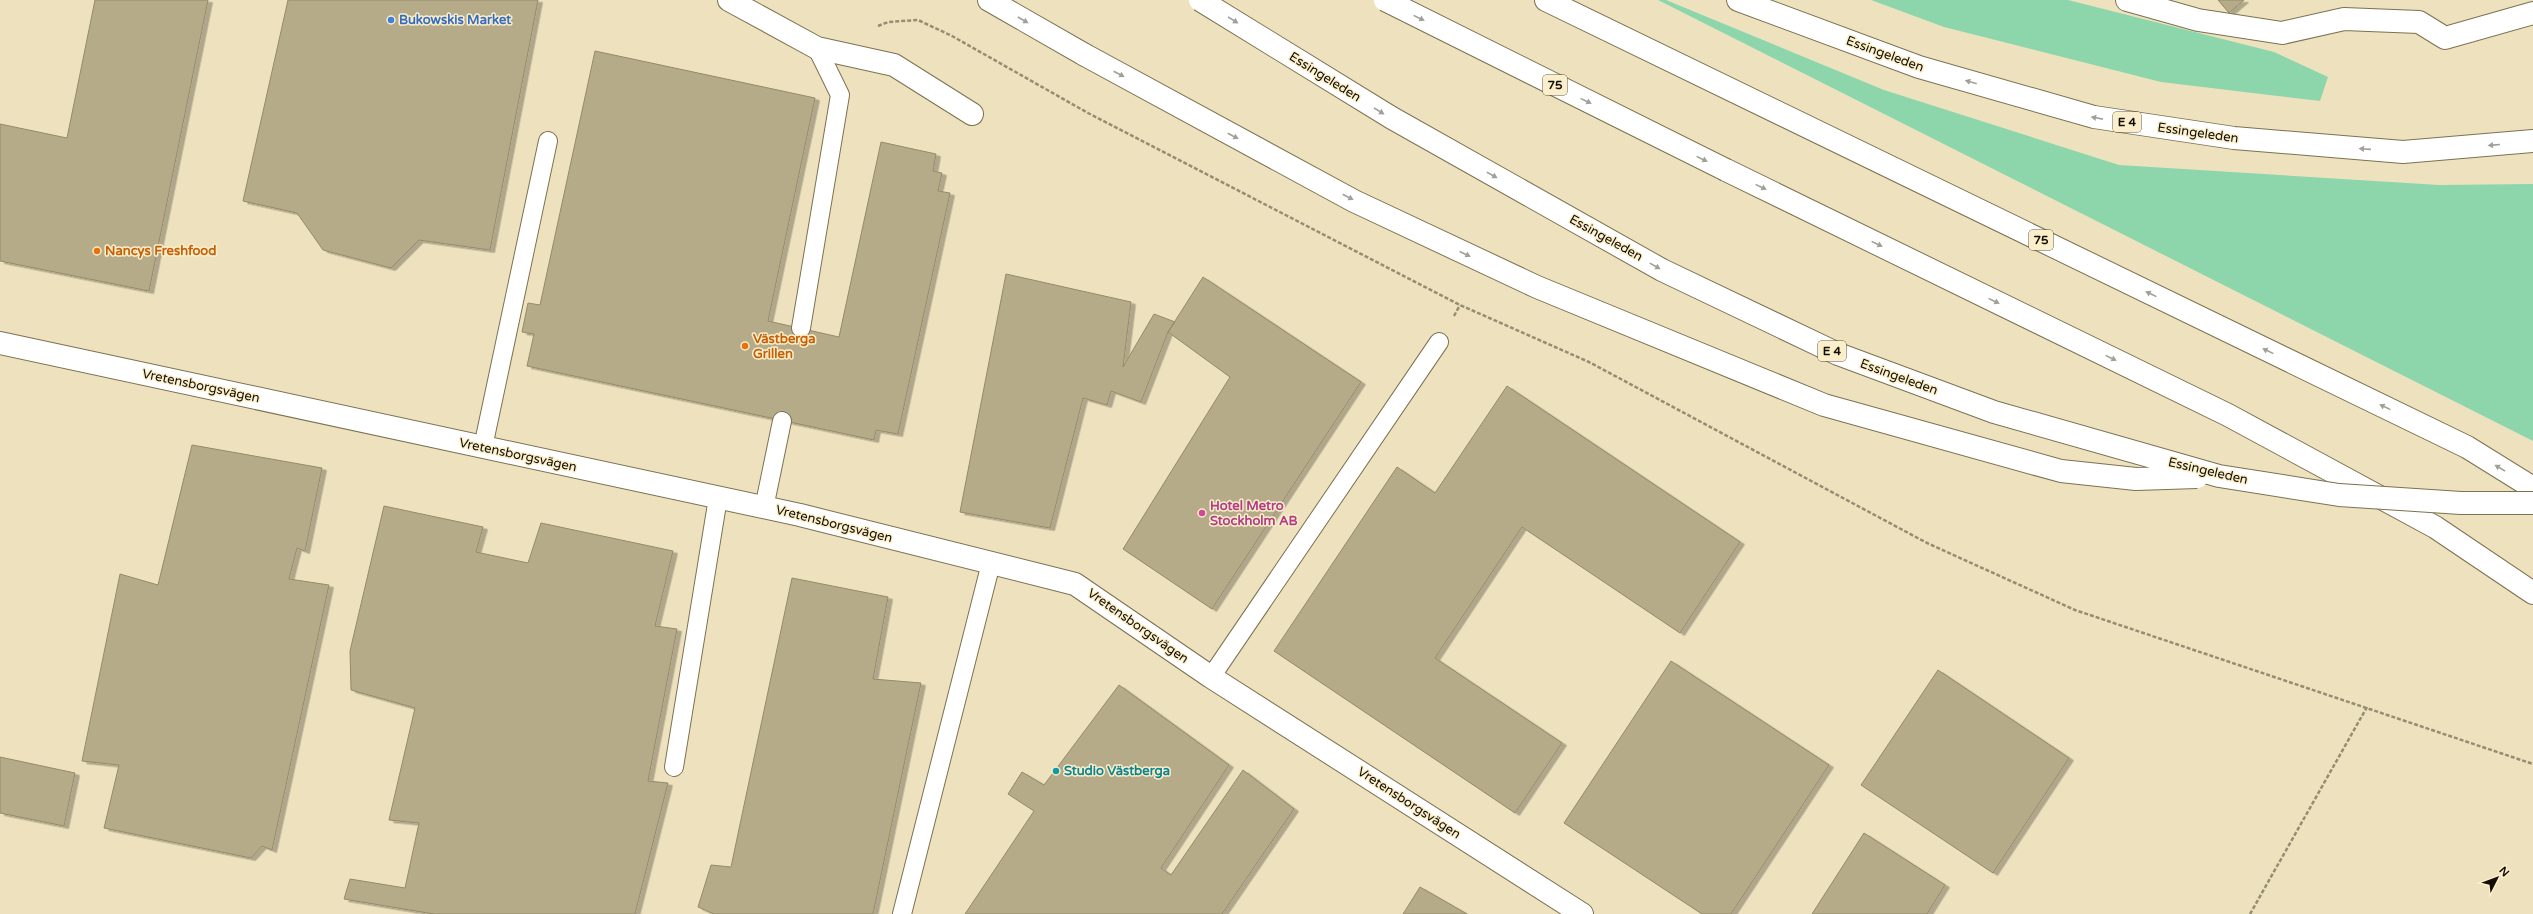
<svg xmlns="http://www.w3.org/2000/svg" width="2533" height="914" font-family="'Varela Round',sans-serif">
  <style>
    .green { fill: #8dd6ac }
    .building { fill: #b6ab88; stroke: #958a68; filter: url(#shadow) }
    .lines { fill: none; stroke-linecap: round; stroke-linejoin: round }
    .service-casing { stroke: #7c7151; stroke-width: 20 }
    .minor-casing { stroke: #7c7151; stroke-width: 24 }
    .motorway-casing { stroke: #7c7151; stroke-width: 24 }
    .path { stroke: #958d73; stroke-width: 2.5; stroke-dasharray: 4 2; stroke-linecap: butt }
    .service { stroke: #fff; stroke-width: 18 }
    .minor { stroke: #fff; stroke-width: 22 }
    .motorway { stroke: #fff; stroke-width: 22 }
    .motorway-bridge-casing { stroke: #7c7151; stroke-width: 24; stroke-linecap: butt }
    .motorway-bridge { stroke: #fff; stroke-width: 22 }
    .oneway { fill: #a09f9a }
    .shop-dot { fill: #3f7fe0; stroke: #fbefcb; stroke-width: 1.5 }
    .food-dot { fill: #e8710a; stroke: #fbefcb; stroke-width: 1.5 }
    .hotel-dot { fill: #d1479c; stroke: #fbefcb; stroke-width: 1.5 }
    .culture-dot { fill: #0f9aa8; stroke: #fbefcb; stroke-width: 1.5 }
    .labels { text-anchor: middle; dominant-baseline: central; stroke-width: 3; stroke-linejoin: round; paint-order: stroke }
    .shield { fill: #fbefcb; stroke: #58523f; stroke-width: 1 }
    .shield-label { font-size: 12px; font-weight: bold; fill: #120e03 }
    .shop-label { font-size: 13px; font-weight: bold; fill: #366cbe; stroke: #fbefcb; text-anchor: start }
    .street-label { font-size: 13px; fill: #120e03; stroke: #fbefcb }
    .food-label { font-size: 13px; font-weight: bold; fill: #c56008; stroke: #fbefcb; text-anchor: start }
    .hotel-label { font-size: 13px; font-weight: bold; fill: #b23c85; stroke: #fbefcb; text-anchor: start }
    .culture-label { font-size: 13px; font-weight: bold; fill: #0d838f; stroke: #fbefcb; text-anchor: start }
  </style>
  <defs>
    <filter id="shadow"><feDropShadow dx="4.5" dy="2.5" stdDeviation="0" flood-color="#0004"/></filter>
  </defs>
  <rect width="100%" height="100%" fill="#eee2be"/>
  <!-- green -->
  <path class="green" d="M1658,0H1666L1884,90L2119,165L2439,185L2533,184V441Z
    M1871,0H2068L2274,52L2328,77L2320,101L2161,82L1944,27Z"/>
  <!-- building -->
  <path class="building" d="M95,0H208L149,291L0,261V124L67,138Z
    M288,0H538L490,250L419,240L391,268L323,250L297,213L243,201Z
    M2218,0H2244L2229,13Z
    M595,51L815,98L768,321L839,337L881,142L936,154L933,171L942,173L938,191L950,193L898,434L876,430L874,440L527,366L534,334L522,332L528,303L540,305Z
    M1006,274L1131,302L1123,367L1154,314L1175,322L1168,332L1141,402L1111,391L1107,405L1083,398L1050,528L960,512Z
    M1203,277L1361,382L1212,609L1123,549L1230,377L1168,332Z
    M1507,386L1740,542L1680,633L1522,527L1435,658L1562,743L1515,813L1274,651L1397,467L1435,493Z
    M192,445L322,468L305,551L297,548L289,579L329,585L272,850L262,846L251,858L104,828L119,765L82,761L120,574L158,585Z
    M384,506L483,527L476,552L528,563L541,523L673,551L655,626L677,629L648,781L668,783L635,914H434L344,899L350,879L405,888L419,823L389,820L415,708L351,690L350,651Z
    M792,578L888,597L873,679L921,683L873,914H714L698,907L711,865L731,867Z
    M1671,661L1829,765L1731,914H1702L1564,823Z
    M1938,670L2069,758L1993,873L1861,785Z
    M1119,685L1229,765L1161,868L1171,875L1243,770L1294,809L1222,914H965L1034,811L1008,794L1022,772L1044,785Z
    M0,757L75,773L64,826L0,813Z
    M1864,833L1945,885L1927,914H1812Z
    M1420,887L1467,914H1403Z"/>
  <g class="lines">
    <!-- service casing -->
    <g class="service-casing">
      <path id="service" d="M801,328L840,95L817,48
        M483,447L548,141
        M764,508L782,421
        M1211,677L1439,342
        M674,767L718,498
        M902,914L991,563"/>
    </g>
    <!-- minor casing -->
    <g class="minor-casing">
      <path id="minor" d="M729,0L817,48L894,65L972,114
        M2127,0L2198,20L2282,33L2344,19L2419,22L2445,38L2533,13
        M0,343L800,515L1075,584L1211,677L1582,914"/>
    </g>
    <!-- motorway casing -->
    <g class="motorway-casing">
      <path id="motorway" d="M989,0L1085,55
        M1546,0L2467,447L2533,488
        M1738,0L1919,67L2094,117L2234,138L2403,152L2533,141
        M1726,170L2228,415L2435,527L2533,593"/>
    </g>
    <!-- path -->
    <path class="path" d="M878,26L888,22L918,20L952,36L1088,113L1460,305L1589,362L1927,543L2075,610L2533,764
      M1454,316L1460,305
      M2250,914L2367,707"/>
    <!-- service -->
    <use href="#service" class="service"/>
    <!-- minor -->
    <use href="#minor" class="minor"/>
    <!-- motorway -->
    <use href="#motorway" class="motorway"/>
    <!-- motorway-bridge casing -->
    <g class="motorway-bridge-casing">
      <path id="motorway-bridge" d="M1200,0L1392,118L1662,270L1838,354L1994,412L2219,476L2339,495L2461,503H2533
        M1385,0L1726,170
        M1085,55L1354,201L1537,287L1824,405L2061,471L2136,479L2197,477"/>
    </g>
    <!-- motorway-bridge -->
    <use href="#motorway-bridge" class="motorway-bridge"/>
  </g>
  <!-- one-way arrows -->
  <defs><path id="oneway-solid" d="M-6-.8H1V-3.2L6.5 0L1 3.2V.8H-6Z"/></defs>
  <g class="oneway">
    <use href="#oneway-solid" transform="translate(1419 18) rotate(26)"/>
    <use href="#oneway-solid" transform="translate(1023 20) rotate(30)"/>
    <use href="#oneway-solid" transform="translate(1233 20) rotate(32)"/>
    <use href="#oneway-solid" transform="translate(1119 74) rotate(28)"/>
    <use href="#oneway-solid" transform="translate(1971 82) rotate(-164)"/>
    <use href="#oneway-solid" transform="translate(1586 101) rotate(26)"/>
    <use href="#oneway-solid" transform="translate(1379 111) rotate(32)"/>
    <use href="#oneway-solid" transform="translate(2097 118) rotate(-169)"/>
    <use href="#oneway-solid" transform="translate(1233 136) rotate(28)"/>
    <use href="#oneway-solid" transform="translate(2494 145) rotate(175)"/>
    <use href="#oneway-solid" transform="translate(2365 149) rotate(-176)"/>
    <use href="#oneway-solid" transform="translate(1702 159) rotate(26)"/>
    <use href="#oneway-solid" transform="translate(1492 175) rotate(29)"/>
    <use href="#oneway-solid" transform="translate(1761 187) rotate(26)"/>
    <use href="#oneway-solid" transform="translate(1348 197) rotate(28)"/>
    <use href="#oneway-solid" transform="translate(1877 244) rotate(26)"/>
    <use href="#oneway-solid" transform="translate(1465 254) rotate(25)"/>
    <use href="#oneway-solid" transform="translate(1655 266) rotate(29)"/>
    <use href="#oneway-solid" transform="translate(2151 294) rotate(-154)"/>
    <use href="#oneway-solid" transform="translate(1994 301) rotate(26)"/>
    <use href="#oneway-solid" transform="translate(2268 351) rotate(-154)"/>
    <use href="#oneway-solid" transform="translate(2111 358) rotate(26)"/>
    <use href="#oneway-solid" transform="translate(2385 407) rotate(-154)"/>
    <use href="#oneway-solid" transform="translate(2500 468) rotate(-149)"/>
  </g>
  <!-- markers -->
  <circle class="shop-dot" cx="391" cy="20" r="4"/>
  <g class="food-dot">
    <circle cx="97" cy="251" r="4"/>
    <circle cx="745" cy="346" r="4"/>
  </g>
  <circle class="hotel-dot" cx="1202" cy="513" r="4"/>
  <circle class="culture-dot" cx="1056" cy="771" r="4"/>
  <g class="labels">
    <!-- shield labels -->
    <g class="shield">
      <rect x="1543" y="75" width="24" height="20" rx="3"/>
      <rect x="2113" y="112" width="28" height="20" rx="3"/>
      <rect x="2029" y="230" width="24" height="20" rx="3"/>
      <rect x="1818" y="341" width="28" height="20" rx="3"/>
    </g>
    <g class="shield-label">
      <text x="1555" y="85">75</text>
      <text x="2127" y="122">E 4</text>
      <text x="2041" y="240">75</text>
      <text x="1832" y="351">E 4</text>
    </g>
    <!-- shop labels -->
    <g class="shop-label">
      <text x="399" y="20">Bukowskis Market</text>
    </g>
    <!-- street labels -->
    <g class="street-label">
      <text transform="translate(1885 54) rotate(20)">Essingeleden</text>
      <text transform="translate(1325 77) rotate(32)">Essingeleden</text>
      <text transform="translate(2198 133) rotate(8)">Essingeleden</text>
      <text transform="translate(1606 238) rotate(29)">Essingeleden</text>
      <text transform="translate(1899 377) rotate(20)">Essingeleden</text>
      <text transform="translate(201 386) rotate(12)">Vretensborgsvägen</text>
      <text transform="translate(518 455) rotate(12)">Vretensborgsvägen</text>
      <text transform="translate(2208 471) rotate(13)">Essingeleden</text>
      <text transform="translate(834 524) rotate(14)">Vretensborgsvägen</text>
      <text transform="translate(1138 626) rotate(35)">Vretensborgsvägen</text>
      <text transform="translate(1409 803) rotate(33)">Vretensborgsvägen</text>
    </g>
    <!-- food labels -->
    <g class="food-label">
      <text x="105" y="251">Nancys Freshfood</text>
      <text x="753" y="339">Västberga<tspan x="753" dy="15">Grillen</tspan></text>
    </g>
    <!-- hotel labels -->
    <g class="hotel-label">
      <text x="1210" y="506">Hotel Metro<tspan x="1210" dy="15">Stockholm AB</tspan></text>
    </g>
    <!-- culture labels -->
    <g class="culture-label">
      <text x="1064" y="771">Studio Västberga</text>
    </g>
  </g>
  <!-- north arrow -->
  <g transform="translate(2497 878) rotate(48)" stroke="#fbefcb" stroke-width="3" paint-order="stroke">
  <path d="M0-3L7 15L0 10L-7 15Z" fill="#120e03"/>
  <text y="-6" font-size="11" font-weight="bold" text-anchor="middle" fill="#120e03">N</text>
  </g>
</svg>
